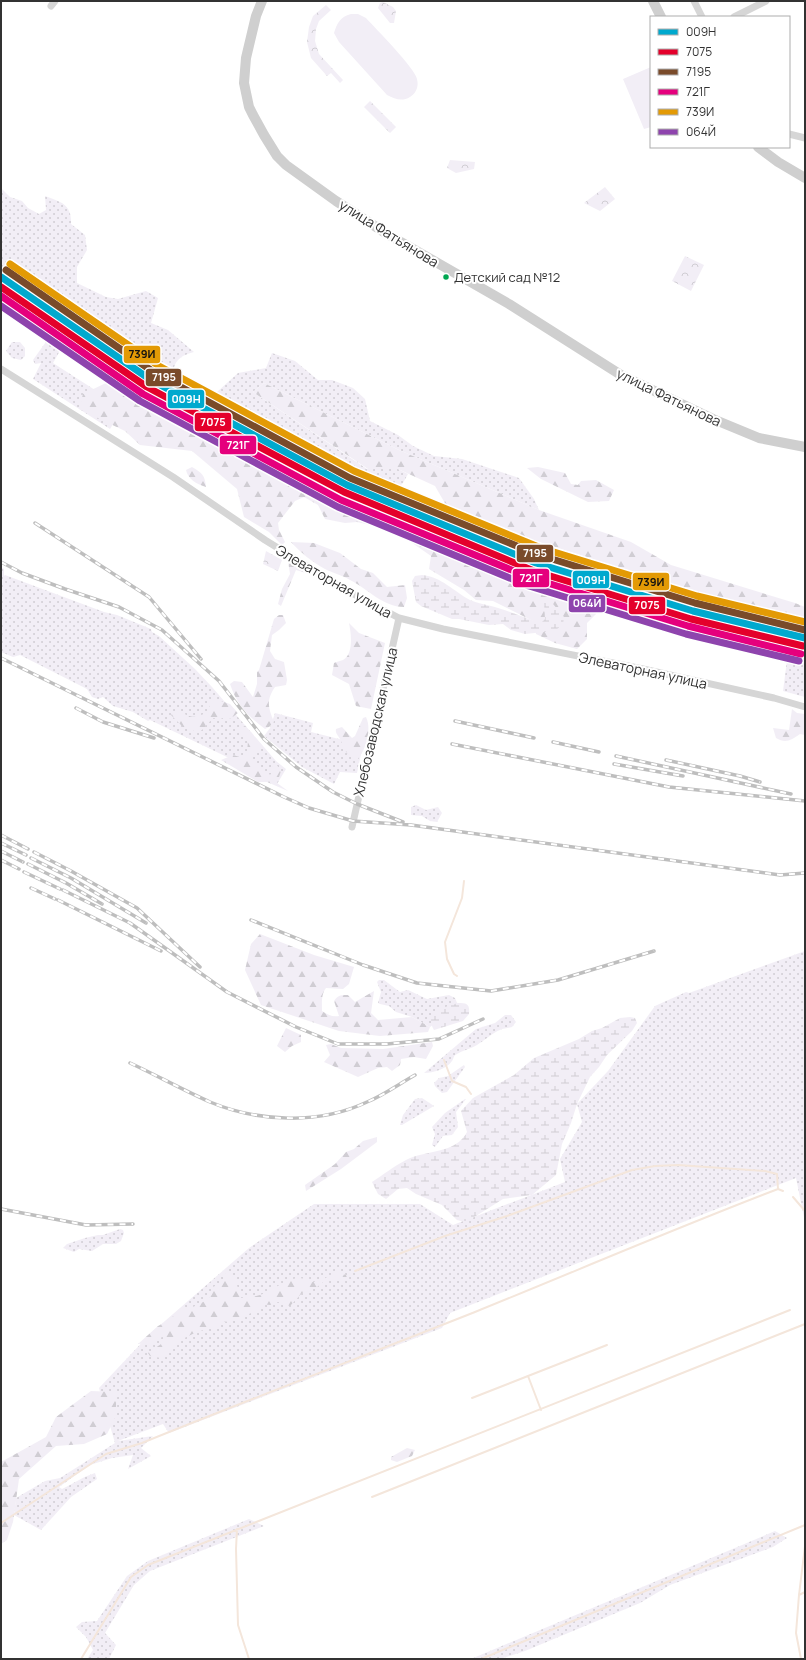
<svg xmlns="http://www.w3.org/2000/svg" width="806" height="1660" font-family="Manrope,sans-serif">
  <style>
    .grass { fill: url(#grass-dots) }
    .forest { fill: url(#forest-firs) }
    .wetland { fill: url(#wetland-marsh) }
    .park { fill: url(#park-crowns) }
    .pitch { fill: #f2eef6 }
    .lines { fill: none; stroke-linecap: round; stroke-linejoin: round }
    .stream { stroke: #f4e6db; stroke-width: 2 }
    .street { stroke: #d6d6d6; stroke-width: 7 }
    .secondary { stroke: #cfcfcf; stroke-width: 10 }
    .rail-casing { stroke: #bebebe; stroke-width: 3.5 }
    .rail { stroke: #fff; stroke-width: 2; stroke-dasharray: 6; stroke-linecap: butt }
    .rail-1-casing { stroke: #fff; stroke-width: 10 }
    .rail-2-casing { stroke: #fff; stroke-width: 10 }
    .rail-3-casing { stroke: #fff; stroke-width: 10 }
    .rail-4-casing { stroke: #fff; stroke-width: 10 }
    .rail-5-casing { stroke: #fff; stroke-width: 10 }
    .rail-6-casing { stroke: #fff; stroke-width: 10 }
    .rail-1 { stroke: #00a9ce; stroke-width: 7 }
    .rail-2 { stroke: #e4002b; stroke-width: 7 }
    .rail-3 { stroke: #7a4b2a; stroke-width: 7 }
    .rail-4 { stroke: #e5007d; stroke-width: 7 }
    .rail-5 { stroke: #e39a05; stroke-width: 7 }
    .rail-6 { stroke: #8e44ad; stroke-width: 7 }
    .bus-dot { fill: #00a651; stroke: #fff; stroke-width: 1.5 }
    .labels { text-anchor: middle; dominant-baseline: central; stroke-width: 4; stroke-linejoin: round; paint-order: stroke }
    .bus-label { font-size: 13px; fill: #323232; stroke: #fff; text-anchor: start }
    .street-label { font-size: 14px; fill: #323232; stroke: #fff }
    .line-badge { stroke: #fff; stroke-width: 1.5 }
    .badge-label { font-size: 11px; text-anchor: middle; font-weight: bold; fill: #fff }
    .pale-badge-label { font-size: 11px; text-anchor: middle; font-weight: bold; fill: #111 }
  </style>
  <defs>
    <pattern id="grass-dots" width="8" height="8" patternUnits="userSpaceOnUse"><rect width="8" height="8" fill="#f2eef6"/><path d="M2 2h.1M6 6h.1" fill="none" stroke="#d0cdd3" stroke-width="1.8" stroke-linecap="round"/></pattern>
    <pattern id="forest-firs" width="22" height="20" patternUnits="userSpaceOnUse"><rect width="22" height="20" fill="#f2eef6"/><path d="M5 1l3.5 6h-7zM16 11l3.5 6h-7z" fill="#d0cdd3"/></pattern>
    <pattern id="wetland-marsh" width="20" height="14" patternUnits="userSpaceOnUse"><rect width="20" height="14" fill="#f2eef6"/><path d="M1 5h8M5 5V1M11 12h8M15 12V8" fill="none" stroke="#d0cdd3"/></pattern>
    <pattern id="park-crowns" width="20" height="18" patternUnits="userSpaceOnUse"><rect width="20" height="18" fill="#f2eef6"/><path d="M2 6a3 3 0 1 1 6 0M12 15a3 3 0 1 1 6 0" fill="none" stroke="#d0cdd3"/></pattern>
  </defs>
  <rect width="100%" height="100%" fill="#fff"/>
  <!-- grass -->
  <path class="grass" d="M1,188L10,197L22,201L28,208L39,214L46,210L45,196C61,202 72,204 71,224L85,235L87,250L77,267V283L106,297L118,299L146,291L158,298L151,323L168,330L194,352C179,356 174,361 172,377L64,309L1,267Z
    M48,339L53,341L61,349L53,363L123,408L110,429L33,379L41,363L35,364L33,360Z
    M12,342H20L25,348V356L21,360L12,358L6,351Z
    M272,353L295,361L318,380H332L353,388L365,399L370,421L398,435L413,446L434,456L462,459L519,478L534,499L539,510L399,450L264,383L253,392L367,469H398L408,474L403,483L391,495L361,481L291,444L236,418L212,400L217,392L238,373L266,368Z
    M1,567L4,569V576L5,575L104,612L117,615L151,629L152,632L159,636L195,669L212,687L276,761L286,769L277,784L252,769L150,720L148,721L133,712L113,706L103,697L98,699L92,697L87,689L20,655L13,657L1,652Z
    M789,645L805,649V697L783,691Z
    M275,713L313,723L311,732L363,745L357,773L340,772L334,784L302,767L264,736L270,728Z
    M416,805L426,810L438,807L442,813L437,822L430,821L422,816L411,815V807Z
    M805,951V1222L796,1178L450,1313L442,1328L169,1433L163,1424L118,1441L153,1436L141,1448L151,1456L128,1469L133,1455L112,1458L90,1465L59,1487L62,1489C73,1484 82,1477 95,1473L97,1479L71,1497L41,1530L14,1515L16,1498L45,1481L60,1478L115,1443L99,1388L150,1334L249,1248L314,1204H420L453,1225L565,1182L560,1159L582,1122L577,1104L608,1071L655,1006L686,992L689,993Z
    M379,980H384L400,992L408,990L427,999L449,995L455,998L461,1012L437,1022L430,1027L412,1017L396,1012L389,1006L380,1004L378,1003L381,992L377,982Z
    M505,1015H511L516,1022L512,1027C508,1028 503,1028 500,1030C494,1032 482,1042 477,1045C471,1049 463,1050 457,1054C453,1056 454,1058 452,1061C447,1069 433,1073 424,1073L476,1029L495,1023Z
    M464,1065L465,1067L447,1092L442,1093L435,1086L434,1083L439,1078L448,1076Z
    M422,1098L434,1106L402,1125H400L403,1115L415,1099Z
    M465,1099H466L456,1112L458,1127L452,1135L443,1136L435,1147L432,1145L435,1134L432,1127L445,1113Z
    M120,1229L123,1230L124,1233L121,1241L116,1244H103L92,1251L79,1249L74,1252L63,1248L67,1244L85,1238L98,1235H103Z
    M249,1519L264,1526L150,1571L134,1585L105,1633L116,1645L109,1659H87L93,1650L86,1637L76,1627L82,1622L97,1621L127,1576L148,1561Z
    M775,1531L787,1538L773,1547L670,1585L640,1603L525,1651L500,1659H471Z"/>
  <!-- forest -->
  <path class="forest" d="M108,382L384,518L424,535L425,544L440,547L447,543L478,563L498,567L574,596L596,602V614L587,623V639L577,649L555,643L536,634L535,622L493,601L476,600L464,590L429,569L431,556L408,540L379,527L357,522L345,523L325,519L318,505L304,497L295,501L278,523L279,530L285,542L282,545L269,532L244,517L237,489L192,451L140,445L125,431L79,409L83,394Z
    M264,383L399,450L539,510L631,542L671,565L795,603L805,607V622L674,585L492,527L446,505L435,486L398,469H368L253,392Z
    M192,467C202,473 205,475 206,487C196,484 188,479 186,470Z
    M538,467L565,473L571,484L578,485L581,481L596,480L614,490L609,501L588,502L541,479L527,468Z
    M291,542L314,543L340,553L361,569L373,573L387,587L405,585L407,598L404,607C383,607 368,589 350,580C342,575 333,573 325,569C312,562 300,552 291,542Z
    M295,560L307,567L306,573L296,570L281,606L278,604L282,589L290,574L288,561Z
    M279,615H283L286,623L279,630L272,635L270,651L275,659L284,662L287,680L286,685L275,687C266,700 268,708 274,722L269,727L265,729C248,716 237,705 230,684L234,681L242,682L253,697L257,684V672L259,670L274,619Z
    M349,623L359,633L385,643L371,709L356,706L349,684L332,675L334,663C336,662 340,661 343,660C354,654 351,633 349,623Z
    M212,698L230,704L238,713L230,719L226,717L220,719L213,718L202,730L197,732L183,727L171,715L177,710C192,719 196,719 211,710L208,703Z
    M792,709L797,713L805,714V735L800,734C791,740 786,744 776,738L773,728L789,730Z
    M366,717C372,729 366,750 357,760C345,752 346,753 341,741C339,736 335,734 336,729L342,727L352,738L355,736L363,718Z
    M241,723L252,733L257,742L262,747L252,755L251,759L264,770L265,775L273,774L272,767L276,764L281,771L277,783L288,791L267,782H258L221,760L233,755L243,758L247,753L248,741L238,730Z
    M260,934L314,955L354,967L349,984L343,989L326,988C321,994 322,1003 322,1011C328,1015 332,1017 339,1016L334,1001C338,995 341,995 348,995L355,1002L374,991L371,1013L378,1020L412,1017L430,1027L428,1032L380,1036L339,1031L261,1005L245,970L251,944Z
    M286,1028L301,1035V1042L292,1046L285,1052L277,1046Z
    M432,1042L433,1046L426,1059L414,1057L401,1059L400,1065L392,1071L387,1067L378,1068L358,1077L324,1062L330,1055L326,1045L331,1044L341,1048L383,1049Z
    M377,1137V1142L341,1169L306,1191L305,1185L335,1164L346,1152L354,1149L363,1141Z
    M227,1272L235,1279L241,1298C247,1297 254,1297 260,1295C276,1290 293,1270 312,1282L321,1281L335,1272L346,1275L347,1278L344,1280L327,1279L317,1287L302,1293L290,1306L278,1302L270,1305L262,1304L255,1311L237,1320L224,1322L214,1328L199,1331L180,1340L161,1358L150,1356L148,1353L164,1342L165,1341L163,1337L158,1338L151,1343L138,1344L158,1326L169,1320L181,1309L193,1307L207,1300L212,1294L213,1287L223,1282L224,1274Z
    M91,1391L116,1392V1416L107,1434L84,1444L56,1446L19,1479L13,1522L7,1540L1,1544V1462L46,1437L56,1417Z
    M407,1448L415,1450L412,1456L397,1462L391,1460V1457Z"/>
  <!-- wetland -->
  <path class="wetland" d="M422,575C442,577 453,591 470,600C477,603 484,604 491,606C507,610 524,618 541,623L545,619L544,602L545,599L548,598L564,617L563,625L554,631L525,634L511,630L503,624L489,625L459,619H452L421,606L416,602L412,581L415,576Z
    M458,1003C467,1003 470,1004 469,1014L463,1021L434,1030C423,1012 445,1007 458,1003Z
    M630,1017L635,1018L637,1023L632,1031L607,1055L599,1067L590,1077L577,1104L571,1123L562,1144L556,1175L532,1195L503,1199L476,1216L466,1221H461L457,1220L442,1205L416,1194L407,1188L398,1189L386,1199L378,1194L372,1182C383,1175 394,1166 406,1160C425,1150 456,1154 467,1132L461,1111L473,1098L514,1075L534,1058L579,1039L592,1031L602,1028L620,1018Z"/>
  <!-- park -->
  <path class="park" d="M383,2L393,7L396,11L394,23H390L378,8L380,3Z
    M326,5L331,10L319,21L316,29L315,41L319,54L343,80L340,83L331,73L327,76L311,58L307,42L309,27L313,16Z
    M370,101L396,127L390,133L364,107Z
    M450,160L475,162L474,169L456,173L447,168Z
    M605,187L615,199L600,211L584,203Z
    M685,256L704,265L691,291L672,281Z
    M266,551L282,560L278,571L263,564Z"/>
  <!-- pitch -->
  <path class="pitch" d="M351,14H358L366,18C376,29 415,68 417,79C419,87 416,93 410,97C402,102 395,99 387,95L339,42L334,33C337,23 340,17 351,14Z
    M651,67V127L644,129L623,79Z"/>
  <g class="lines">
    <!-- stream -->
    <path class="stream" d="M457,976L454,974L447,959L445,942L462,898L464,881
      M444,1060L452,1081L466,1087L471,1094
      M793,1197L805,1211V1215
      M355,1271L445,1236L507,1216L632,1170L655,1166L678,1165L765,1171L777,1174L778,1189
      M528,1376L607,1345
      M472,1398L528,1376L541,1410
      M372,1497L805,1324
      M1,1523L106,1454L142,1443C253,1398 364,1356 475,1312C576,1271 676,1228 778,1189L783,1191
      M237,1529L236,1549L238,1625L249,1659
      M799,1595L805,1592
      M81,1659L131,1577L148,1565L790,1310
      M481,1659L805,1525
      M801,1659L796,1633L799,1595L805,1546"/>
    <!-- street -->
    <path class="street" d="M694,1L702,17
      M51,6L55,1
      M734,17L766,1
      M789,134L805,138
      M1,369L173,477L265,540L344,589L399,618L443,629L643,669L774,698L805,707
      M352,827L399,618"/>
    <!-- secondary -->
    <path class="secondary" d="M262,1L256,16L246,58L244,83L249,107L253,115L264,135L277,156L286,165L336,201L387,234L509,304L621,375L713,419L759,438L805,447
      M653,1L661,17
      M758,147L778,162L805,178"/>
    <!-- rail casing -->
    <g class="rail-casing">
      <path id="rail" d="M35,523L149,597L201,659
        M1,562L22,573L65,589L119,607L162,630L219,681L264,739L296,767L333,792L357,804L403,822
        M1,658L284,797L309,808L353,821L411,825L780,875L805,873
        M76,708L103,722L154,738
        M455,721L534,738
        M553,742L599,752
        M452,744L669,787L805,801
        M616,756L791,794
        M666,760L740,776L760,782
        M614,764L683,776
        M1,835L28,849
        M1,843L26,855
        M1,851L23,862
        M34,852L71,871L137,908L200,967
        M31,858L71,878L146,923
        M1,860L19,869
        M28,864L66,883L102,904
        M24,872L60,889
        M31,888L55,899
        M63,890L130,923L227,992L296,1027L338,1044H387L439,1039L483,1019
        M58,900L161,951
        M251,920L363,965L417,983L491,991L558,980L654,951
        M130,1063C156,1075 183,1090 210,1102C258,1122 319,1125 367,1102C384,1095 399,1084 415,1075
        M1,1209L86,1225L133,1224"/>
    </g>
    <!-- rail -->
    <use href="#rail" class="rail"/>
    <!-- rail-1 casing -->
    <g class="rail-1-casing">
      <path id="rail-1" d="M1,277L151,380L347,485L536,563L693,611L805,638"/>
    </g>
    <!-- rail-2 casing -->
    <g class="rail-2-casing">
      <path id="rail-2" d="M1,287L147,387L344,492L534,571L691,619L803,646"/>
    </g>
    <!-- rail-3 casing -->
    <g class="rail-3-casing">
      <path id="rail-3" d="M6,270L155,373L350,478L539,555L695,603L805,630"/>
    </g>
    <!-- rail-4 casing -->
    <g class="rail-4-casing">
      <path id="rail-4" d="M1,296L143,394L341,500L531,578L688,626L801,654"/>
    </g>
    <!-- rail-5 casing -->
    <g class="rail-5-casing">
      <path id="rail-5" d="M10,264L159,366L354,471L541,548L697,596L805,622"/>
    </g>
    <!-- rail-6 casing -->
    <g class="rail-6-casing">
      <path id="rail-6" d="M1,306L140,401L338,507L529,586L686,634L799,661"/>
    </g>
    <!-- rail-1 -->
    <use href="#rail-1" class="rail-1"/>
    <!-- rail-2 -->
    <use href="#rail-2" class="rail-2"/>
    <!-- rail-3 -->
    <use href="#rail-3" class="rail-3"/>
    <!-- rail-4 -->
    <use href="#rail-4" class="rail-4"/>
    <!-- rail-5 -->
    <use href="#rail-5" class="rail-5"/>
    <!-- rail-6 -->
    <use href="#rail-6" class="rail-6"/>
  </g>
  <!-- markers -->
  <circle class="bus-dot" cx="446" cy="277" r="3.5"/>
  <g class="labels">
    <!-- bus labels -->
    <g class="bus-label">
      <text x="454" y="277">Детский сад №12</text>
    </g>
    <!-- street labels -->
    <g class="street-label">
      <text transform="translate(389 233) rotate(32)">улица Фатьянова</text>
      <text transform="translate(669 397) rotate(26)">улица Фатьянова</text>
      <text transform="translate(334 581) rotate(30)">Элеваторная улица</text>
      <text transform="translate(643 670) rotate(12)">Элеваторная улица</text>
      <text transform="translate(375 722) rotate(-77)">Хлебозаводская улица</text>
    </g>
  </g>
  <g class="line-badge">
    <rect x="123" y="345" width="38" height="19" rx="4" fill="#e39a05"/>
    <rect x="145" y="368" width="37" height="19" rx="4" fill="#7a4b2a"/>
    <rect x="167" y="389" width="38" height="20" rx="4" fill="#00a9ce"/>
    <rect x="194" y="412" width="38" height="20" rx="4" fill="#e4002b"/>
    <rect x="219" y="435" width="38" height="20" rx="4" fill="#e5007d"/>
    <rect x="516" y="544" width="38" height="19" rx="4" fill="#7a4b2a"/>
    <rect x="512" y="568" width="38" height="20" rx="4" fill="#e5007d"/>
    <rect x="572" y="570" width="38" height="19" rx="4" fill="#00a9ce"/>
    <rect x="632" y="572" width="38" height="19" rx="4" fill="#e39a05"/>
    <rect x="568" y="594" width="38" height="19" rx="4" fill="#8e44ad"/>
    <rect x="628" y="596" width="38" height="19" rx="4" fill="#e4002b"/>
  </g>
  <g class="badge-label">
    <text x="164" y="381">7195</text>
    <text x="186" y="403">009Н</text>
    <text x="213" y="426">7075</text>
    <text x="238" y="449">721Г</text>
    <text x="535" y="557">7195</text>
    <text x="531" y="582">721Г</text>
    <text x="591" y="584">009Н</text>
    <text x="587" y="607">064Й</text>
    <text x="647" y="609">7075</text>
  </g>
  <g class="pale-badge-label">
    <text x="142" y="358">739И</text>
    <text x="651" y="586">739И</text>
  </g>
  <!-- border -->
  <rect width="806" height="1660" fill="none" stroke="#323232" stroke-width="4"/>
  <!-- legend -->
  <rect x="650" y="16" width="140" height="132" fill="#ffffff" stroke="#adadad"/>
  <rect x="658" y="29" width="20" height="6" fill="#00a9ce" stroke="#adadad"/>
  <text x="686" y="36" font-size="12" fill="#323232">009Н</text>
  <rect x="658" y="49" width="20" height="6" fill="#e4002b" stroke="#adadad"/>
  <text x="686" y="56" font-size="12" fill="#323232">7075</text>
  <rect x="658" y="69" width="20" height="6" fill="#7a4b2a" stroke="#adadad"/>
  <text x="686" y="76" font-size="12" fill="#323232">7195</text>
  <rect x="658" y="89" width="20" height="6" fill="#e5007d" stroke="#adadad"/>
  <text x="686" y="96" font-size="12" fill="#323232">721Г</text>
  <rect x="658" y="109" width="20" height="6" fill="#e39a05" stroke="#adadad"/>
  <text x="686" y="116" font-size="12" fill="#323232">739И</text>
  <rect x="658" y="129" width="20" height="6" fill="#8e44ad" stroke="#adadad"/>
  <text x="686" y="136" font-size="12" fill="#323232">064Й</text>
</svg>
